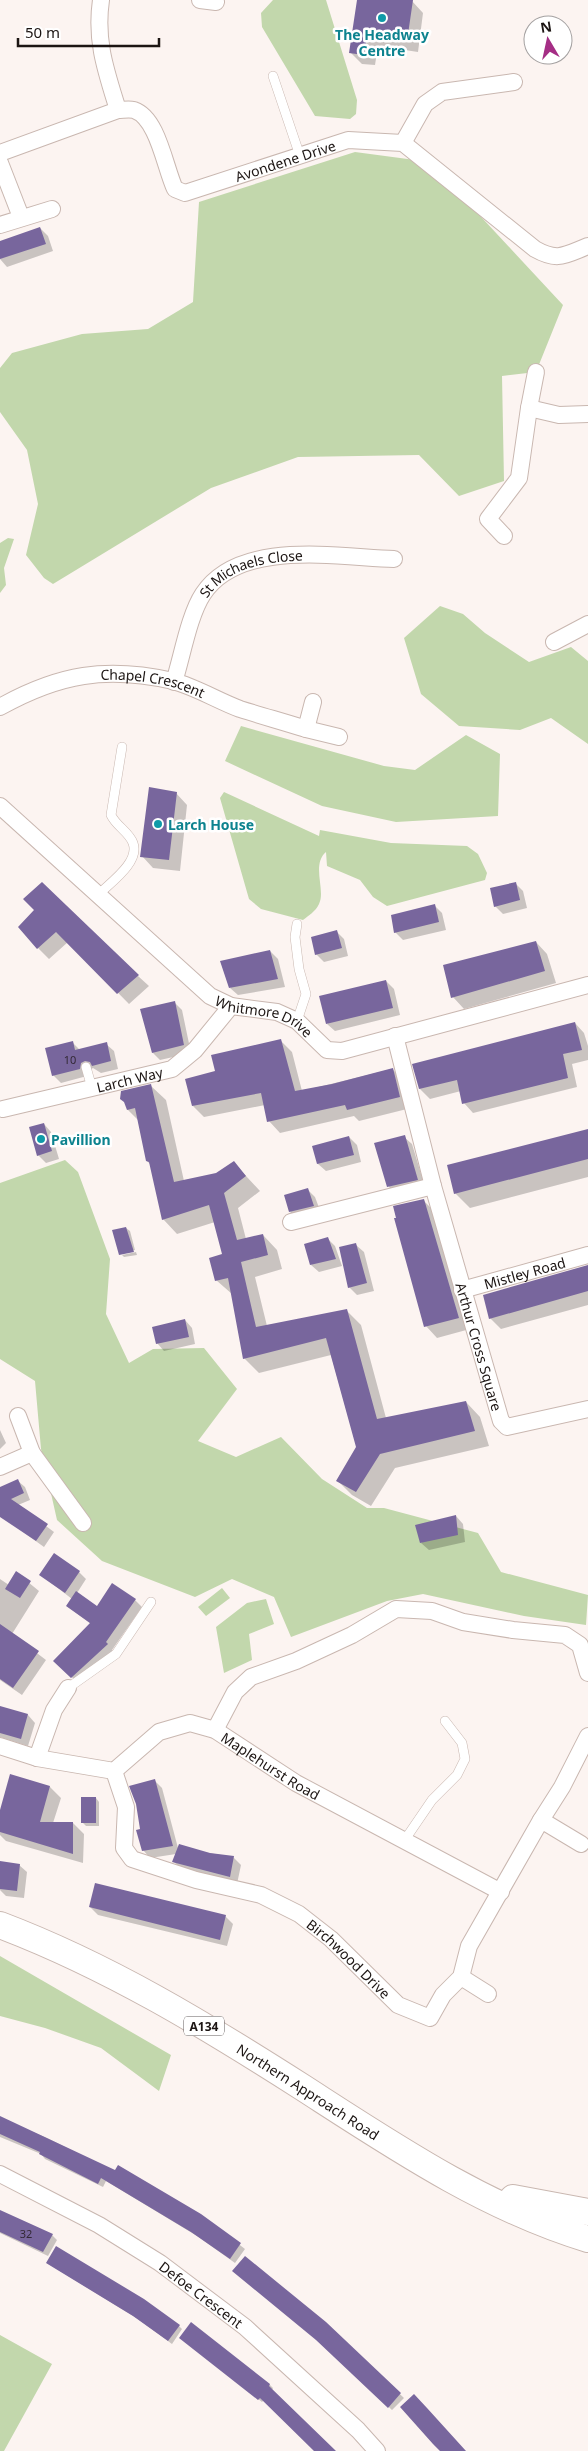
<svg xmlns="http://www.w3.org/2000/svg" width="588" height="2451" font-family="'Noto Sans',sans-serif">
  <style>
    .green { fill: #c2d7ac }
    .shadow { fill: #0003 }
    .building { fill: #78669d }
    .lines { fill: none; stroke-linecap: round; stroke-linejoin: round }
    .lane-casing { stroke: #c9b7b0; stroke-width: 10 }
    .street-casing { stroke: #c9b7b0; stroke-width: 18 }
    .primary-casing { stroke: #c9b7b0; stroke-width: 28 }
    .lane { stroke: #fff; stroke-width: 9 }
    .street { stroke: #fff; stroke-width: 16 }
    .primary { stroke: #fff; stroke-width: 26 }
    .culture-dot { fill: #0f9aa8; stroke: #fff; stroke-width: 2 }
    .labels { text-anchor: middle; dominant-baseline: central; stroke-width: 5; stroke-linejoin: round; paint-order: stroke }
    .number-label { font-size: 11px; fill: #332936 }
    .shield { fill: #fff; stroke: #605b5a; stroke-width: 1 }
    .shield-label { font-size: 12px; font-weight: bold; fill: #1c1513 }
    .culture-label { font-size: 14px; font-weight: bold; fill: #0d838f; stroke: #fff; text-anchor: start }
    .street-label { font-size: 14px; fill: #1c1513; stroke: #fff }
  </style>
  <rect width="100%" height="100%" fill="#fcf4f1"/>
  <!-- green -->
  <path class="green" d="M273,0H326L357,100L356,114L350,119L315,116L262,27L261,13Z
    M355,152L430,162L563,305L536,372L502,376L504,481L459,496L419,455L298,457L211,488L53,584L44,578L26,555L38,504L27,450L0,412V368L12,353L82,334L148,329L193,302L199,202Z
    M8,538L14,539L4,568L6,585L0,593V543Z
    M440,606L463,614L485,633L529,662L571,647L588,661V744L551,718L520,730L459,726L421,694L404,638Z
    M241,726L384,766L415,770L466,735L500,754L498,816L396,822L322,806L225,761Z
    M224,792L319,836L320,830L391,843L467,846L478,854L487,873L485,880L387,906L373,897L360,880L327,866L326,852C311,865 326,890 319,904C316,911 308,916 303,920L261,909L249,899L220,798Z
    M65,1160L78,1172L110,1259L106,1314L129,1363L153,1349L204,1348L237,1389L198,1441L236,1457L281,1437L322,1479L367,1508H384L478,1533L501,1572L588,1595L586,1625L524,1616L423,1594L387,1601L291,1637L274,1597L232,1579L195,1597L102,1561L57,1520L41,1449L35,1381L0,1359V1183Z
    M222,1588L230,1598L206,1616L198,1607Z
    M266,1599L274,1624L249,1634L252,1660L224,1673L216,1627L247,1603Z
    M0,1956L171,2055L159,2091L101,2048L45,2028L0,2016Z
    M0,2335L52,2364L4,2451H0Z"/>
  <!-- shadow -->
  <path class="shadow" d="M358,0L412,1L423,13L418,52L378,46L375,65L362,64L350,52Z
    M40,228L48,236L53,251L7,267L0,259V242Z
    M176,793L187,805L180,871L153,868L142,856Z
    M515,883L523,891L527,908L503,914L495,906Z
    M434,905L442,913L446,930L403,940L395,932Z
    M36,910L138,976L149,986L129,1004L68,942L49,959L38,948Z
    M337,932L344,939L348,956L324,962L316,954Z
    M536,942L547,954L556,983L464,1009L453,997Z
    M270,951L278,959L285,987L238,995L230,988Z
    M386,981L394,989L400,1015L335,1031L327,1024Z
    M174,1002L182,1010L191,1053L160,1060L153,1053Z
    M575,1023L584,1033L588,1046V1060L572,1064L577,1087L473,1113L464,1103L461,1091L430,1099L420,1089L414,1065Z
    M280,1040L292,1052L302,1091L392,1069L404,1080L411,1108L359,1121L354,1116L280,1133L269,1121L265,1105L204,1117L193,1106L216,1072Z
    M73,1043L80,1050L106,1044L114,1051L118,1069L101,1073L93,1068L88,1071L87,1076L61,1083L53,1075Z
    M151,1086L166,1100L184,1181L217,1174L234,1163L260,1191L238,1208L246,1239L263,1235L277,1250L282,1269L255,1277L267,1326L346,1310L361,1325L386,1418L466,1402L480,1417L489,1446L395,1468L371,1506L352,1495L337,1480L357,1448L331,1355L259,1373L244,1358L232,1294L216,1280L224,1255L215,1222L177,1234L163,1219L151,1165L147,1161L138,1120L128,1110L126,1104Z
    M44,1124L51,1132L59,1159L46,1163L38,1155Z
    M588,1131V1177L470,1208L455,1193Z
    M349,1137L357,1145L361,1162L326,1171L318,1164L314,1147Z
    M404,1137L412,1144L425,1187L396,1194L389,1187Z
    M308,1190L315,1197L321,1213L298,1219L290,1212Z
    M423,1200L435,1212L470,1329L437,1338L426,1326Z
    M126,1228L130,1231L135,1250L121,1253Z
    M328,1239L335,1246L342,1266L319,1272L311,1265Z
    M356,1245L364,1252L374,1291L357,1295L349,1287Z
    M136,1252L137,1255L124,1257L122,1255Z
    M588,1266V1305L501,1329L490,1318Z
    M185,1320L192,1328L195,1344L164,1351L157,1343Z
    M0,1430L6,1443L0,1449Z
    M18,1481L25,1487L30,1500L18,1505L54,1532L44,1547L5,1519L0,1500V1488Z
    M456,1516L463,1524L465,1542L429,1550L421,1543Z
    M79,1572L86,1579L77,1593L97,1607L135,1600L142,1607L112,1650L113,1652L79,1684L55,1661L91,1624L67,1606L72,1599L41,1575Z
    M17,1573L39,1591L12,1634L46,1660L22,1695L0,1680V1579L9,1585Z
    M0,1707L28,1715L35,1723L28,1746L0,1737Z
    M11,1776L50,1787L61,1798L53,1823H73L84,1834L83,1863L6,1841L0,1835V1814Z
    M154,1780L162,1788L178,1848L233,1857L241,1865L237,1884L181,1869L173,1861L176,1854L150,1858L143,1850L141,1830Z
    M96,1798L99,1802V1826H86L82,1822Z
    M19,1865L27,1872L24,1898L6,1896L0,1890V1871Z
    M90,1907L225,1916L233,1924L227,1946L98,1915Z
    M0,2118L47,2138L201,2215L245,2249L235,2263L197,2236L106,2181L103,2187L45,2159L41,2154L0,2137Z
    M0,2211L52,2235L57,2240L48,2256L0,2233Z
    M47,2263L179,2326L182,2329L172,2344L138,2319Z
    M325,2323L404,2398L392,2410L321,2344Z
    M191,2324L270,2385L273,2388L272,2390L334,2451H316L264,2400L262,2402L184,2341Z"/>
  <!-- building -->
  <path class="building" d="M357,0H413L407,41L367,35L364,55L349,53Z
    M40,227L46,244L0,259V241Z
    M149,787L177,792L169,860L140,857Z
    M42,882L139,975L117,994L56,932L37,949L18,927L34,910L23,899Z
    M516,882L520,900L494,907L490,888Z
    M435,904L439,922L394,933L391,915Z
    M337,930L342,948L315,955L311,937Z
    M536,941L545,971L451,998L443,965Z
    M270,950L278,979L229,988L220,961Z
    M386,980L393,1008L326,1024L319,996Z
    M175,1001L184,1045L152,1053L140,1009Z
    M575,1022L582,1050L563,1054L568,1078L462,1104L457,1080L419,1089L412,1064Z
    M281,1039L295,1091L332,1084L393,1068L400,1097L347,1110L345,1105L267,1122L261,1093L192,1106L185,1079L215,1071L211,1055Z
    M73,1041L75,1050L107,1042L111,1061L92,1066L90,1062L85,1061L81,1063L80,1069L52,1076L45,1048Z
    M151,1084L174,1182L216,1173L234,1161L246,1176L224,1193L237,1240L263,1234L268,1255L241,1262L256,1327L347,1309L377,1419L466,1401L475,1431L380,1454L356,1492L336,1481L356,1447L326,1338L243,1359L228,1278L215,1281L209,1258L222,1254L209,1205L162,1220L149,1162L146,1161L135,1108L127,1110L124,1102L120,1099L121,1091Z
    M44,1123L52,1151L37,1156L29,1127Z
    M588,1129V1159L454,1194L447,1165Z
    M405,1135L418,1180L387,1187L374,1143Z
    M349,1136L354,1155L317,1164L312,1146Z
    M308,1188L314,1206L289,1212L284,1195Z
    M424,1199L459,1318L424,1327L394,1218H396L393,1206Z
    M126,1227L134,1252L119,1255L112,1230Z
    M328,1237L336,1259L310,1265L304,1244Z
    M356,1243L367,1283L348,1288L339,1247Z
    M588,1265V1291L489,1319L483,1295Z
    M185,1319L189,1337L156,1344L152,1327Z
    M18,1479L24,1493L11,1499L48,1524L36,1541L0,1517V1487Z
    M456,1515L458,1535L420,1543L415,1525Z
    M54,1553L80,1571L65,1593L39,1575Z
    M16,1571L31,1581L20,1598L5,1589Z
    M112,1583L136,1599L106,1642L108,1644L71,1678L53,1661L90,1623L66,1606L76,1591L97,1606Z
    M0,1624L39,1651L13,1688L0,1679Z
    M0,1706L28,1714L21,1739L0,1733Z
    M10,1774L50,1786L40,1822H73V1854L0,1832V1810Z
    M155,1779L173,1846L142,1851L136,1830L140,1829L136,1804L129,1786Z
    M81,1797H96V1823H81Z
    M179,1844L210,1853L234,1856L230,1877L172,1862Z
    M0,1861L20,1864L17,1891L0,1889Z
    M95,1883L226,1915L220,1940L89,1907Z
    M0,2116L115,2170L118,2165L201,2214L241,2243L230,2259L191,2232L101,2178L98,2184L39,2154L40,2152L0,2134Z
    M0,2210L53,2234L43,2252L0,2232Z
    M56,2246L144,2299L180,2325L168,2341L133,2316L46,2263Z
    M245,2256L326,2322L401,2393L388,2408L316,2340L232,2271Z
    M191,2322L270,2384L269,2386L336,2451H314L260,2398L258,2400L179,2338Z
    M414,2394L427,2408L466,2451H440L433,2444L400,2407Z"/>
  <g class="lines">
    <!-- lane casing -->
    <g class="lane-casing">
      <path id="lane" d="M273,76L300,156
        M99,894C111,882 140,862 133,843C129,832 116,826 111,815L122,747
        M297,1021L306,994L299,969L295,937L297,924
        M86,1067L92,1088
        M68,1688L116,1654L151,1602
        M404,1841L432,1800L457,1775L465,1759L462,1743L445,1721"/>
    </g>
    <!-- street casing -->
    <g class="street-casing">
      <g id="street">
        <path d="M101,0C95,41 106,71 118,110"/>
        <path d="M200,0L216,2"/>
        <path d="M403,143L425,104L442,92L514,82"/>
        <path id="s1" d="M0,153L118,110C123,110 129,109 134,110C158,118 165,168 175,189L185,193L348,140L403,143L535,249C558,262 565,255 588,246"/>
        <path d="M0,163L21,217"/>
        <path d="M0,225L52,209"/>
        <path d="M529,408L536,372"/>
        <path d="M504,536L488,519L519,478L529,408L559,415L588,414"/>
        <path d="M554,642L588,624"/>
        <path id="s2" d="M174,682C182,657 189,615 203,594C239,539 336,557 394,559"/>
        <path id="s3" d="M0,707C59,674 106,666 173,681C196,687 218,701 240,709C262,716 284,722 306,729L313,702"/>
        <path d="M306,729L339,737"/>
        <path id="s4" d="M0,806L210,996L231,1006L277,1012L297,1021L327,1050L342,1051L588,985"/>
        <path id="s5" d="M395,1036L433,1186L501,1421L507,1427L588,1409"/>
        <path id="s6" d="M3,1109L172,1069L195,1050L231,1006"/>
        <path d="M291,1222L433,1186"/>
        <path id="s7" d="M462,1290L588,1255"/>
        <path d="M18,1416L32,1453L83,1523"/>
        <path d="M0,1467L32,1453"/>
        <path d="M215,1730L235,1692L251,1677L296,1661L352,1635L396,1609L432,1611L463,1622L513,1630L565,1635L580,1645L588,1673"/>
        <path id="s8" d="M0,1746L37,1758L114,1771L159,1732L190,1723L215,1730L296,1783L501,1892"/>
        <path d="M37,1758L54,1710L68,1688"/>
        <path id="s9" d="M114,1771L126,1807L124,1848L132,1859L196,1880L261,1895L299,1914L331,1939L398,2005L430,2018L443,1995L461,1977L469,1946L541,1820L562,1787L588,1736"/>
        <path d="M541,1820L581,1844"/>
        <path d="M461,1977L488,1994"/>
        <path id="s10" d="M0,2174L99,2225L160,2263L245,2327L358,2430L377,2451"/>
      </g>
    </g>
    <!-- primary casing -->
    <g class="primary-casing">
      <g id="primary">
        <path id="s11" d="M0,1925C108,1966 205,2025 302,2087C392,2145 485,2208 588,2239"/>
        <path d="M513,2198L588,2212"/>
      </g>
    </g>
    <!-- lane -->
    <use href="#lane" class="lane"/>
    <!-- street -->
    <use href="#street" class="street"/>
    <!-- primary -->
    <use href="#primary" class="primary"/>
  </g>
  <!-- markers -->
  <g class="culture-dot">
    <circle cx="382" cy="18" r="5"/>
    <circle cx="158" cy="824" r="5"/>
    <circle cx="41" cy="1139" r="5"/>
  </g>
  <g class="labels">
    <!-- number labels -->
    <g class="number-label">
      <text x="70" y="1059">10</text>
      <text x="26" y="2233">32</text>
    </g>
    <!-- shield labels -->
    <rect class="shield" x="184" y="2016.5" width="40" height="19" rx="4"/>
    <g class="shield-label">
      <text x="204" y="2026">A134</text>
    </g>
    <!-- culture labels -->
    <g class="culture-label">
      <text x="382" y="34" text-anchor="middle">The Headway<tspan x="382" dy="16">Centre</tspan></text>
      <text x="168" y="824">Larch House</text>
      <text x="51" y="1139">Pavillion</text>
    </g>
    <!-- street labels -->
    <g class="street-label">
      <text stroke="none"><textPath href="#s1" startOffset="349">Avondene Drive</textPath></text>
      <text stroke="none"><textPath href="#s2" startOffset="148">St Michaels Close</textPath></text>
      <text stroke="none"><textPath href="#s3" startOffset="160">Chapel Crescent</textPath></text>
      <text stroke="none"><textPath href="#s4" startOffset="342">Whitmore Drive</textPath></text>
      <text stroke="none"><textPath href="#s6" startOffset="130">Larch Way</textPath></text>
      <text stroke="none"><textPath href="#s7" startOffset="65">Mistley Road</textPath></text>
      <text stroke="none"><textPath href="#s5" startOffset="322">Arthur Cross Square</textPath></text>
      <text stroke="none"><textPath href="#s8" startOffset="301">Maplehurst Road</textPath></text>
      <text stroke="none"><textPath href="#s9" startOffset="336">Birchwood Drive</textPath></text>
      <text stroke="none"><textPath href="#s11" startOffset="351">Northern Approach Road</textPath></text>
      <text stroke="none"><textPath href="#s10" startOffset="235">Defoe Crescent</textPath></text>
    </g>
  </g>
  <!-- north arrow -->
  <g transform="translate(548 40) rotate(351)"><circle r="24" fill="#ffffff" stroke="#a4a1a1"/>
  <path d="M0-4L9 19L0 12L-9 19Z" fill="#a52e85"/>
  <text y="-8" font-size="14" font-weight="bold" text-anchor="middle" fill="#1c1513">N</text>
  </g>
  <!-- scale -->
  <path d="M18 38v8h141v-8" fill="none" stroke="#1c1513" stroke-width="2.5"/>
  <text x="25" y="38" font-size="15" fill="#1c1513" stroke="#ffffff" stroke-width="4" paint-order="stroke">50 m</text>
</svg>
